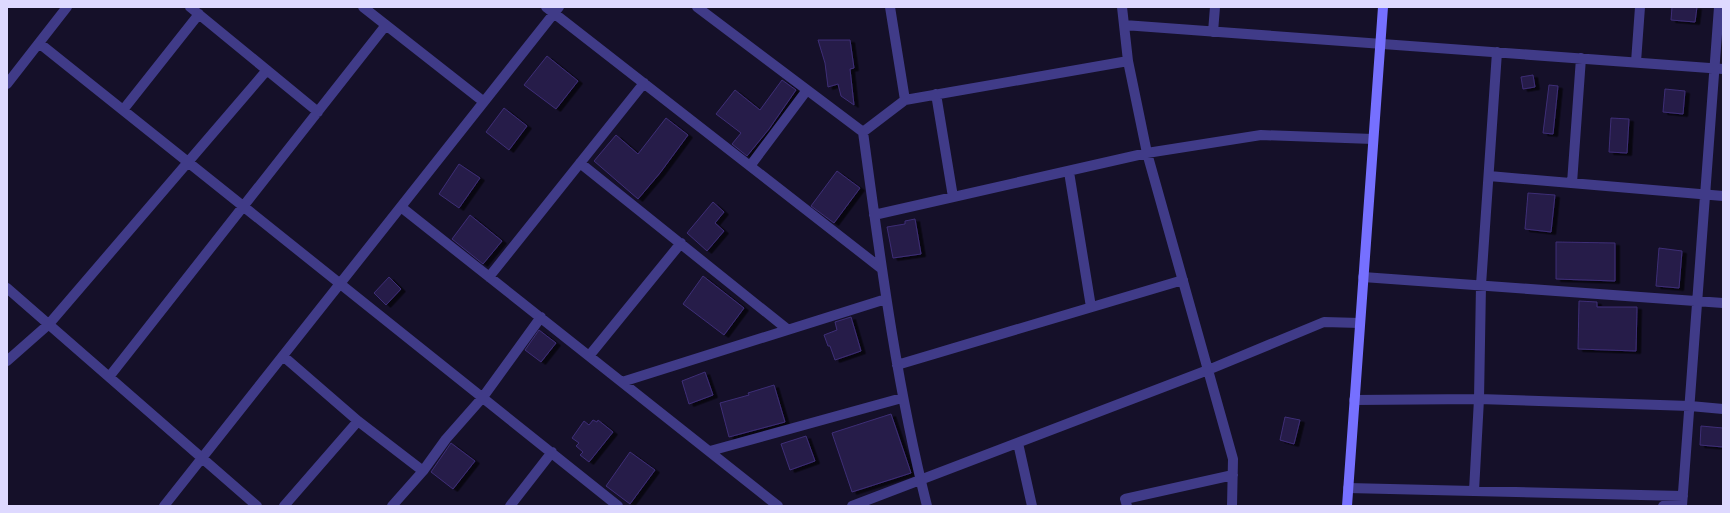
<svg xmlns="http://www.w3.org/2000/svg" width="1730" height="513" font-family="'Exo 2',sans-serif">
  <style>
    .building { fill: #261c4a; stroke: #3e2e76; filter: url(#shadow) }
    .lines { fill: none; stroke-linecap: round; stroke-linejoin: round }
    .street { stroke: #403b88; stroke-width: 10 }
    .secondary { stroke: #7670ff; stroke-width: 10 }
  </style>
  <defs>
    <filter id="shadow"><feDropShadow dx="4.5" dy="2.5" stdDeviation="0" flood-color="#0009"/></filter>
  </defs>
  <rect width="100%" height="100%" fill="#151029"/>
  <!-- building -->
  <path class="building" d="M1672,7H1697L1695,22L1671,20Z
    M818,40H850L854,68L850,69L854,105L841,96L838,84L828,87L825,63Z
    M547,56L578,81L556,109L524,85Z
    M1533,75L1535,87L1523,89L1521,77Z
    M782,80L796,90L769,129L747,156L732,144L741,133L716,114L735,90L760,110Z
    M1549,85L1558,86L1553,134L1543,133Z
    M1665,89L1685,91L1683,114L1663,112Z
    M504,108L527,126L509,150L486,132Z
    M666,118L688,135L660,173L638,199L594,161L616,135L638,154Z
    M1611,118L1629,119L1627,153L1609,152Z
    M459,164L480,178L459,208L439,194Z
    M837,171L860,188L834,223L811,206Z
    M1528,193L1555,195L1551,232L1525,229Z
    M713,202L724,212L715,223L724,231L707,251L687,233Z
    M470,215L502,241L483,264L452,239Z
    M915,219L921,254L893,258L887,227L905,224V221Z
    M1556,242L1615,243V281L1556,279Z
    M1659,248L1682,251L1679,288L1656,286Z
    M703,276L744,308L724,335L683,304Z
    M389,277L401,289L386,305L374,293Z
    M1579,301L1597,302V307H1637L1636,351L1578,349Z
    M851,317L861,351L835,360L830,346H828L824,335L837,330L835,322Z
    M539,330L556,343L541,362L525,350Z
    M705,372L713,395L689,404L682,381Z
    M774,385L785,422L729,437L720,403L749,395L748,393Z
    M891,414L911,473L852,492L832,433Z
    M1285,417L1300,420L1294,444L1280,440Z
    M593,420L597,422L598,420L613,432L589,462L580,455L583,452L576,446L579,443L572,438L584,421L589,425Z
    M1701,426L1723,428V447L1700,445Z
    M806,436L815,461L790,470L781,444Z
    M451,443L475,461L453,489L431,472Z
    M630,452L655,470L630,504L606,486Z"/>
  <g class="lines">
    <!-- street -->
    <path class="street" d="M190,7L318,112
      M363,7L484,102
      M546,7L882,269
      M697,7L863,132C880,257 896,383 927,506
      M890,7L905,100
      M1122,7L1128,61L1147,153L1233,459L1232,506
      M1124,25L1723,69
      M1213,32L1215,7
      M39,43L618,506
      M1636,62L1640,7
      M7,84L67,7
      M936,94L953,197
      M123,110L199,14
      M863,132L905,100L1128,61
      M580,163L787,329
      M750,166L807,90
      M1069,172L1091,307
      M1489,176L1723,196
      M1572,183L1581,58
      M401,207L778,506
      M874,215L1147,153L1261,135L1373,139
      M489,277L644,83
      M1363,277L1723,303
      M7,288L257,506
      M283,356L358,421L423,471
      M589,356L681,243
      M7,361L49,324L267,70
      M897,365L1183,280
      M109,377L386,25
      M622,382L886,299
      M1354,400L1479,399L1690,406L1723,409
      M1018,443L1032,506
      M710,451L902,398
      M1348,488L1683,496
      M1474,491L1479,399L1481,285L1497,52
      M164,506L559,7
      M284,506L358,421
      M392,506L423,471L446,439L483,397L541,317
      M510,506L552,452
      M852,506L1208,370L1324,322L1360,323
      M1127,506L1125,499L1233,475
      M1663,506L1681,497
      M1682,506L1719,7"/>
    <!-- secondary -->
    <path class="secondary" d="M1347,506L1383,7"/>
  </g>
  <!-- border -->
  <rect width="1730" height="513" fill="none" stroke="#ded9ff" stroke-width="16"/>
</svg>
